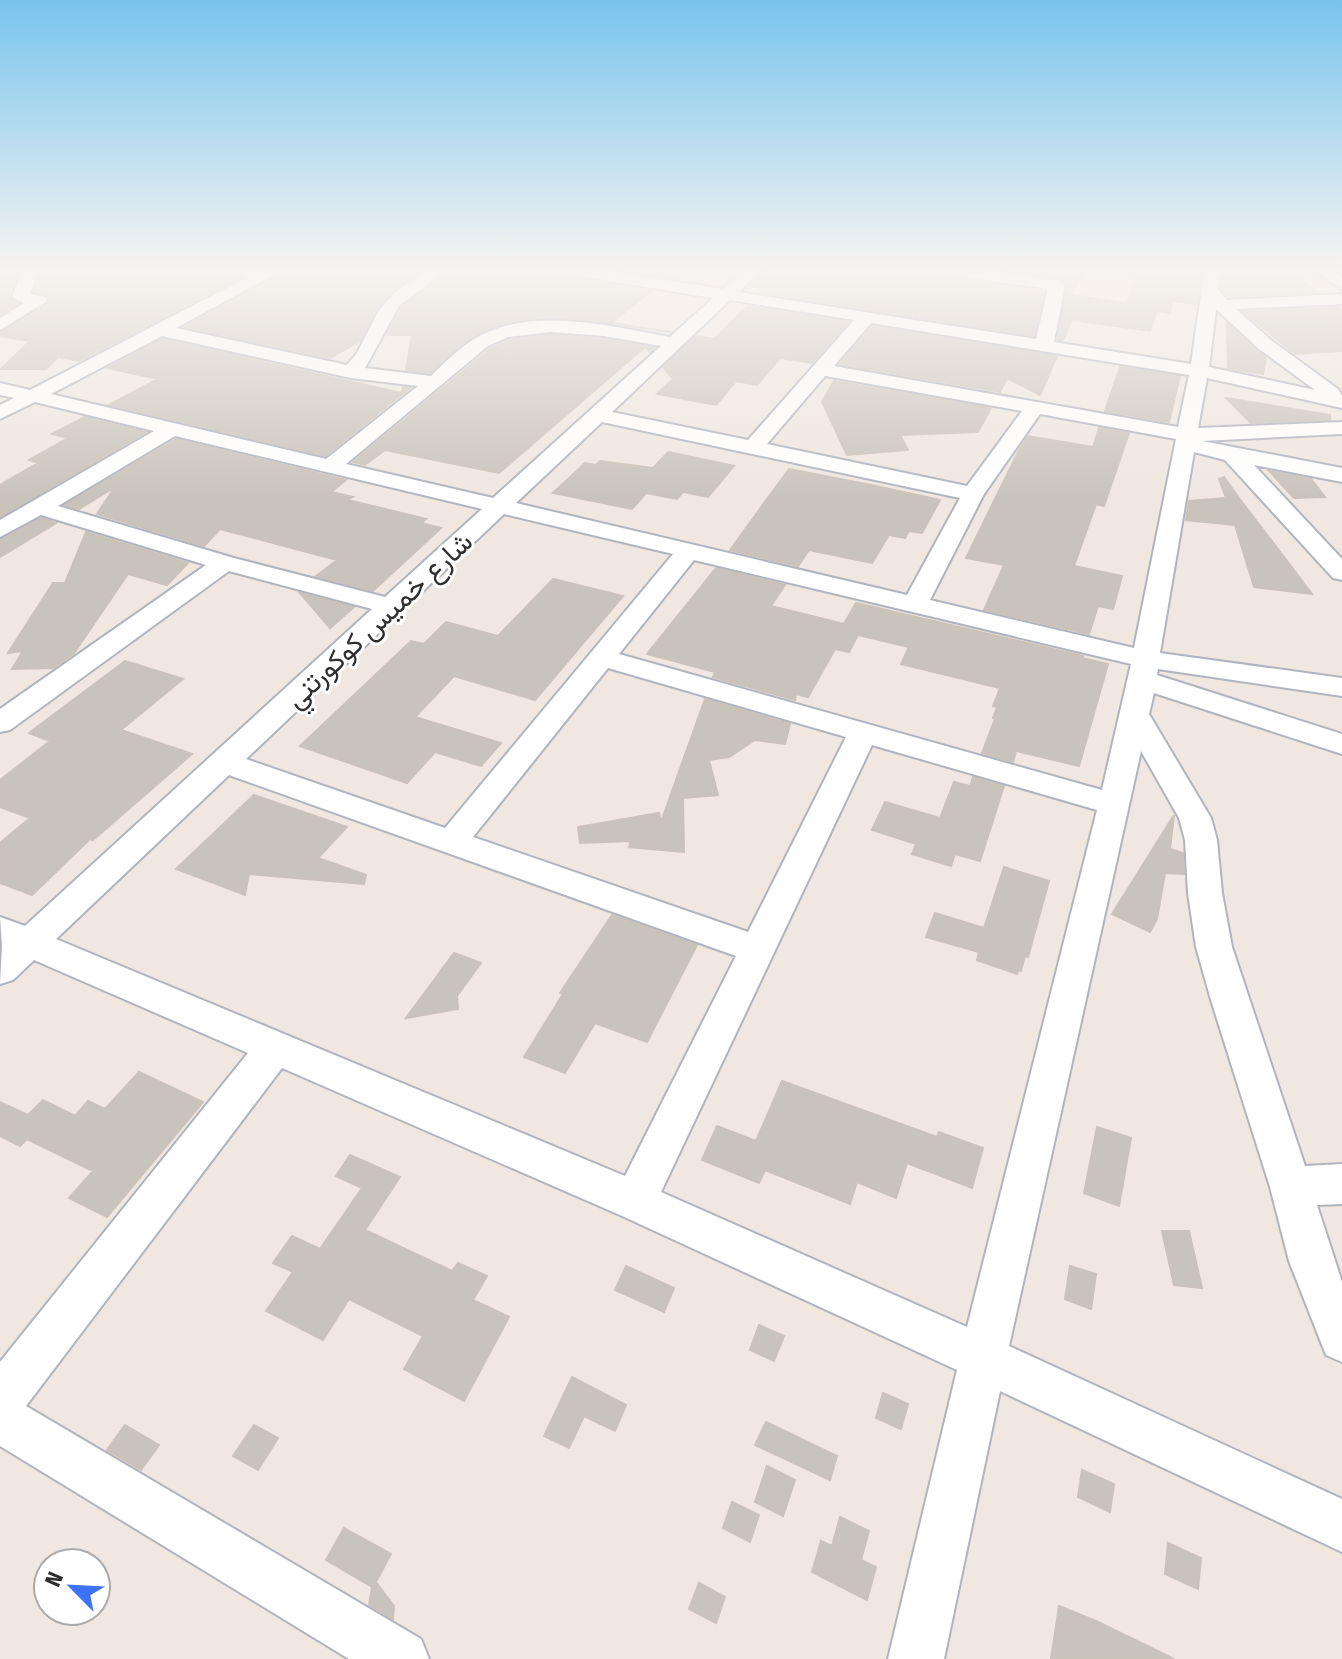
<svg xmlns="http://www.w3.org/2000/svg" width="1342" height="1659" font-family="'Fira Sans Condensed',Vazirmatn,sans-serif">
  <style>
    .building { fill: #c8c3bb; stroke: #cbc3b9; stroke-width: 2 }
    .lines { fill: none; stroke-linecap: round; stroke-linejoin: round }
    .minor-casing { stroke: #b0b4be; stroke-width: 4 }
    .minor { fill: #fff; fill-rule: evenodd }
    .labels { text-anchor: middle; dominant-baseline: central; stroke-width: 6; stroke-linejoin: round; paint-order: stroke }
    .street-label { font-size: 28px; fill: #2e2e2e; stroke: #fff }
  </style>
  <rect width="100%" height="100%" fill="#efe7e0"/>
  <!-- building -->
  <path class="building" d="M14,267H21L9,298L18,303L0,314V279Z
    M43,267H95L154,274V267H202L213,275L238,279L79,361L58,357L46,369H1L30,341L0,336V333L50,302L46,294L34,292Z
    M291,267H426L393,290L376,309L360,341L330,358L185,327Z
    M454,267H510L651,291L611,323L671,332L571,318L520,320L496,326L472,336L430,373L406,370L412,335H387L401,308Z
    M629,267H680L668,277L624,270Z
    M767,267H873L1044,292L1034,336L760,292L763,289L749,286Z
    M987,267H1072L1071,270L1083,272L1071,295L1127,303L1139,267H1202L1197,304L1173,301L1170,313L1157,311L1150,331L1072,320L1063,340H1058L1067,282L1057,277Z
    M1283,268L1317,292L1228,297L1221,289L1224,270Z
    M747,306L848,322L812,363L780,358L757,385L736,381L716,405L657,394L673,379L663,367L696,336L714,339Z
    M1337,307L1342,311V351L1295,354L1244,312Z
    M1227,323L1266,358L1263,374L1228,368Z
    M872,326L1057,356L1040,395L1007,378L1000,392L840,364Z
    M551,335L604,339L654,348L650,352L645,347L499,473L385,450L365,465L353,462L490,349L509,340Z
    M162,339L402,393L403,387L410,388L325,456L109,405L158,379L108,368Z
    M1120,367L1180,376L1169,422L1105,411Z
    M834,381L991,408L978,432L900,435L908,450L847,455L822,402Z
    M1226,398L1330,415V420L1251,423Z
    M85,417L146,432L0,517V485L38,463L29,460L68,438L52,434Z
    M1099,428L1129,433L1104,506L1096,504L1074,566L1122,576L1113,609L1098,606L1089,634L984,610L1004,565L966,558L1019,450L1028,436L1093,447Z
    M176,439L346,480L331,492L353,497L348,500L426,519L421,523L441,528L373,591L316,576L337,560L220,529L204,546L97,514L115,487L79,509L65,505Z
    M668,452L734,466L708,497L683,492L677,499L646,493L632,509L553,493L585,463L596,465L600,461L653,468Z
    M789,469L871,485L940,500L922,533L909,531L905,538L889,535L872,563L809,550L798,566L730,550Z
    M1269,471L1311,479L1325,497L1294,498Z
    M1224,477L1239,498L1312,594L1254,587L1235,525L1186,520L1189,501L1226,498L1219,479Z
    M41,518L56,523L0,557V540Z
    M86,532L188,563L167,585L128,574L74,653L53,668L12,669L23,651L8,653L53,583H65Z
    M716,568L785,585L771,606L820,618L844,624L856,603L1083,656L1082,658L1108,664L1079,766L1016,751L1013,762L982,753L995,719L993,718L997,707L993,706L1000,688L901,664L909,647L858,635L849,652L835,649L808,697L796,694L795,700L713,677L715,672L647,654Z
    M553,579L623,596L535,700L454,676L415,717L501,743L481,766L435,752L407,783L300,746L411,641L424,644L446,622L498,636Z
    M300,593L354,607L330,628Z
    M125,661L183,679L121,730L192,754L93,840L90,839L32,895L0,883V843L30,818L0,807V780L50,741L29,733Z
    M705,699L790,724L785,744L755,740L729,757L709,760L718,795L683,798L684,852L629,847L631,841L580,843L578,827L659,813L661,822Z
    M973,777L1004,786L980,861L955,854L951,866L912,854L916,844L872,830L885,802L940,818L954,782L970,786Z
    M254,795L347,827L318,858L366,875L364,884L249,874L245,895L176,869Z
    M1174,815L1170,849L1183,853L1184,874L1165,873L1157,919L1150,932L1112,914Z
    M1004,867L1049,881L1028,957L1025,956L1021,971L1018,970L1017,974L977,960L979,952L926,937L935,913L984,928Z
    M612,915L697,945L647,1042L595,1023L565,1073L524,1057L563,994L560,993Z
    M454,953L481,963L457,996L458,1009L406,1018Z
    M139,1072L203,1102L107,1217L69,1198L93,1171L27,1139L20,1146L0,1136V1102L28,1115L43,1100L75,1116L88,1101L105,1109Z
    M782,1081L937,1137L939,1132L983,1148L972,1188L907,1163L896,1198L857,1182L850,1204L765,1170L759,1183L702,1160L717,1126L756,1141Z
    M1097,1127L1131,1138L1119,1206L1084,1193Z
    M350,1155L400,1177L365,1230L452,1271L458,1263L487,1276L473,1300L509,1317L464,1401L404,1369L423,1336L349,1299L323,1340L266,1311L293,1272L273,1263L292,1236L320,1249L362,1188L336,1176Z
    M1162,1231H1189L1202,1288L1174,1285Z
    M626,1266L674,1288L664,1312L615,1290Z
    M1070,1266L1096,1274L1091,1309L1065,1299Z
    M759,1325L784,1336L774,1361L750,1350Z
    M572,1377L626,1405L615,1431L584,1416L569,1448L544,1436Z
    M883,1393L908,1404L901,1429L876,1418Z
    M766,1422L837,1456L830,1480L755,1445Z
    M125,1425L159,1445L141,1470L107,1450Z
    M254,1425L278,1438L258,1470L233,1456Z
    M767,1466L795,1480L783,1516L755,1502Z
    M1082,1470L1114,1484L1110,1512L1078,1497Z
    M732,1502L759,1515L750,1542L723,1528Z
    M840,1517L869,1531L861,1560L876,1567L867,1600L812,1572L821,1541L832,1546Z
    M344,1528L391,1554L376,1582L394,1606L393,1619L369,1605L372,1587L326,1560Z
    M1168,1543L1201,1558L1198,1589L1165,1574Z
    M699,1583L725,1597L716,1623L689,1609Z
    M1059,1606L1096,1621L1174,1659H1051Z"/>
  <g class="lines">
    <!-- minor casing -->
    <g class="minor-casing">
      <path id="minor" d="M24,267H40L30,294L45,297L47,301L0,330V318L24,303L12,297Z
        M205,267L262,270L288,267L176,328L347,365L357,353L379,310L395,292L432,267H451L399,306L365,368L431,376C444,363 458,349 474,339C531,305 609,326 670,337L713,298L555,272L547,267H585L723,289L747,267H764L739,292L1036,339L1048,289L930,272L922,267H965L1057,280L1065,285L1054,342L1191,364L1205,267H1221L1218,290L1227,300L1342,294V304L1236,309L1272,341L1338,389L1342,396V408L1207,378L1198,428L1342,422V434L1202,441L1342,468V482L1254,465L1342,559V580L1333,578L1225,460L1194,452L1160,653L1342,678V696L1158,669L1157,675L1342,734V754L1154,693L1149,714L1211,818L1217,840L1222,893L1232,947L1305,1166L1342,1164V1204L1317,1205L1342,1282V1362L1326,1355L1289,1261L1270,1187L1211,1000L1196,947L1188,893L1185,840L1179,818L1141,751L1009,1346L1342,1499V1552L1000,1391L944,1659H888L957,1370L620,1215L282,1068L26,1406L421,1639L429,1659H349L0,1446V1362L248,1053L34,960L13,980L0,984L2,946L0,917L25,926L372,609L229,571L10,730L0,732V709L206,565L41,515L0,537V520L154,431L35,402L0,419V405L14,398L0,395V383L30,390L248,277L213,272ZM730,300L854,320L748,440L612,412ZM1216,309L1259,349L1315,390L1209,367ZM871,323L1189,375L1178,427L834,366ZM551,332L604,336L661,346L493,498L346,464L488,346L508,337ZM162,336L351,378L418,386L326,459L51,394ZM825,376L1022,411L967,486L767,444ZM1040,414L1176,439L1134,648L930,600L984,494ZM602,422L960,498L907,595L516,503ZM175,436L482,509L385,597L234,558L58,506ZM504,514L673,554L445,828L246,759ZM694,560L1131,664L1102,790L619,654ZM608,668L846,737L748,932L473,837ZM872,745L1097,810L967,1327L661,1192ZM229,775L736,956L625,1176L56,939Z
        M1309,267H1328L1342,277V289Z"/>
    </g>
    <!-- minor -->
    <use href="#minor" class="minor"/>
  </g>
  <!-- sky -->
  <linearGradient id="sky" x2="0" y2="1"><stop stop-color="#77c4ed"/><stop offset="0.54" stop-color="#f8f4f1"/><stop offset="1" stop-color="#f8f4f1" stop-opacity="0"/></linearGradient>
  <rect width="1342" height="499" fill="url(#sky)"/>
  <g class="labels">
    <!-- street labels -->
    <g class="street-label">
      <text transform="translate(379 620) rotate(-43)">شارع خميس كوكورتني</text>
    </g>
  </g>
  <!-- north arrow -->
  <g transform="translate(72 1587) rotate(294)"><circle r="38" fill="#ffffff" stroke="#ababab" stroke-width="2"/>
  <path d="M0-6L14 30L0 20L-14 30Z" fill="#3d72ff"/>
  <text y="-12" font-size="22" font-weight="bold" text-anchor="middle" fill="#2e2e2e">N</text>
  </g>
</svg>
